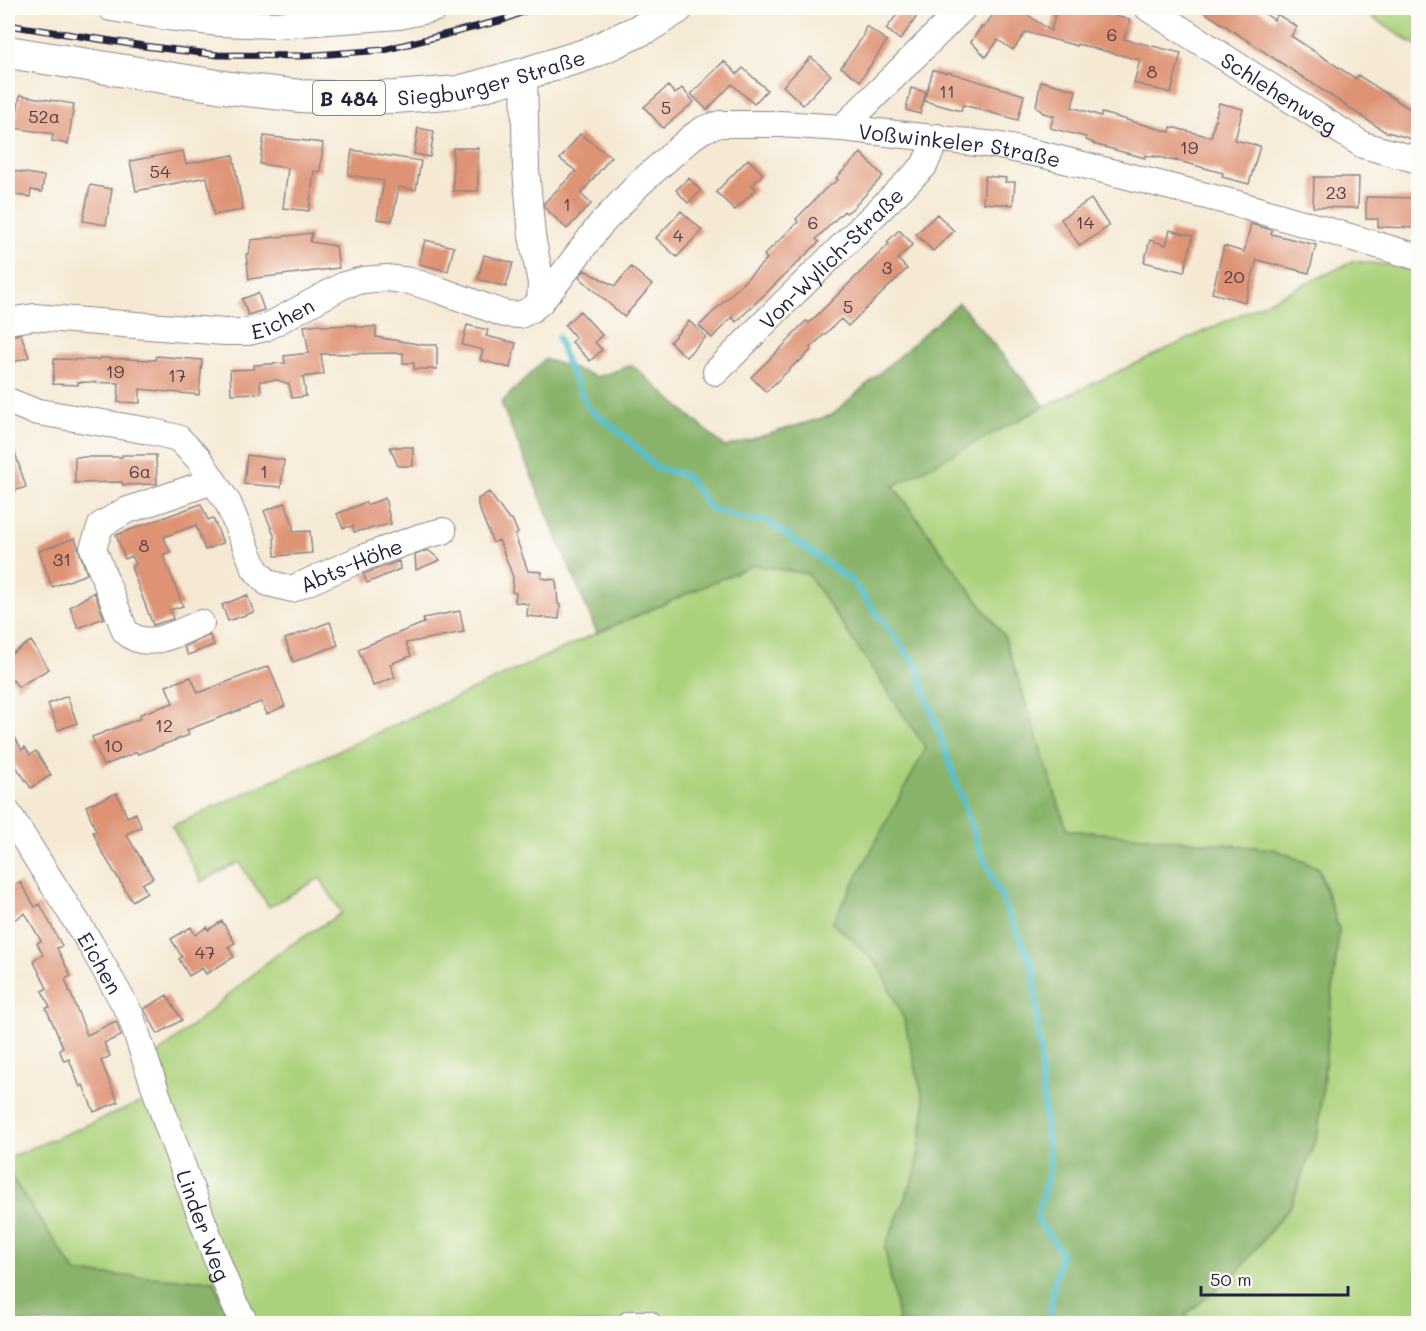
<svg xmlns="http://www.w3.org/2000/svg" width="1426" height="1331" font-family="Mali,sans-serif">
  <style>
    .green { fill: #acd17b; stroke: #677a5b; stroke-width: 1.5 }
    .forest { fill: #89b36b; stroke: #566a53; stroke-width: 1.5 }
    .lines { fill: none; stroke-linecap: round; stroke-linejoin: round }
    .stream { stroke: #54c0ce; stroke-width: 6 }
    .building { fill: #de9374 }
    .minor-casing { stroke: #8c8688; stroke-width: 28 }
    .major-casing { stroke: #8c8688; stroke-width: 34 }
    .minor { stroke: #fff; stroke-width: 26 }
    .major { stroke: #fff; stroke-width: 32 }
    .rail-casing { stroke: #22223b; stroke-width: 7 }
    .rail { stroke: #fdfcf7; stroke-width: 4.5; stroke-dasharray: 14; stroke-linecap: butt }
    .labels { text-anchor: middle; dominant-baseline: central; stroke-width: 5; stroke-linejoin: round; paint-order: stroke }
    .number-label { font-size: 18px; fill: #513e49 }
    .shield { fill: #fdfcf7; stroke: #646373; stroke-width: 1.5 }
    .shield-label { font-size: 20px; font-weight: bold; fill: #22223b }
    .street-label { font-size: 21px; fill: #22223b; stroke: #fdfcf7 }
  </style>
  <rect width="100%" height="100%" fill="#fdfcf7"/>
  <filter id="ink" filterUnits="userSpaceOnUse"><feTurbulence type="fractalNoise" baseFrequency=".0167" numOctaves="2"/><feDisplacementMap in="SourceGraphic" scale="12" xChannelSelector="R" yChannelSelector="G"/><feConvolveMatrix kernelMatrix="1 2 1 2 8 2 1 2 1" color-interpolation-filters="sRGB"/></filter>
  <filter id="wash" filterUnits="userSpaceOnUse"><feTurbulence type="fractalNoise" baseFrequency=".008" numOctaves="4" result="noise"/><feDisplacementMap in="SourceGraphic" scale="24" xChannelSelector="R" yChannelSelector="G"/><feGaussianBlur stdDeviation="1.35" result="paint"/><feColorMatrix in="noise" values="0 0 0 0 0 0 0 0 0 0 0 0 0 0 0 0 0 1.4 0 .05"/><feComposite in="paint" operator="in"/></filter>
  <g filter="url(#wash)">
    <rect width="100%" height="100%" fill="#f5e9d4"/>
    <!-- green -->
    <path class="green" d="M1358,8H1418V47Z
      M1354,261L1418,269V1323L1196,1324L1184,1316L1238,1271L1291,1205L1318,1133L1339,929L1319,868L1274,849L1067,830L1004,636L893,485L1045,406Z
      M753,565L808,574L927,748L833,923L853,940L879,967L904,1019L925,1106L916,1172L885,1247L899,1323H230L214,1281L76,1273L8,1172V1158L163,1093L152,1059L281,951L342,913L320,878L269,907L239,862L201,882L172,826L597,633Z"/>
    <!-- forest -->
    <path class="forest" d="M959,303L1045,406L893,486L1004,636L1067,830L1274,849L1318,868L1339,929L1318,1133L1291,1205L1238,1271L1185,1315L1196,1323H899L885,1247L916,1172L925,1106L904,1019L879,967L853,940L832,923L926,748L808,574L753,565L597,633L501,403L545,359L598,377L632,365L725,447L832,415Z
      M8,1172L76,1273L214,1281L230,1323H8Z"/>
    <g class="lines">
      <!-- stream -->
      <path class="stream" d="M558,337L567,364L589,408L628,439L655,467L686,476L711,509L748,520L767,521L851,580L915,663L980,850L1034,969L1043,1093L1050,1168L1037,1219L1062,1253L1054,1285L1049,1324"/>
    </g>
    <g id="blocks">
      <!-- building -->
      <path class="building" d="M902,8H923L900,40L886,29Z
        M998,8H1018L1051,31L1057,8H1096L1095,10L1130,20L1124,39L1181,53L1171,93L1134,83L1140,60L1077,44V46L1026,32L1013,50L998,40L986,57L971,42L981,27L983,28Z
        M1198,8H1256L1274,20L1277,14L1297,27L1291,36L1356,79L1358,75L1419,115V141L1384,131Z
        M866,26L887,41L860,81L841,67L862,38Z
        M811,57L831,75L803,105L783,86Z
        M724,61L737,74L743,68L767,90L754,104L732,84L707,110L691,94Z
        M933,70L947,73L948,72L1024,95L1018,120L963,105L961,111L924,101Z
        M1041,81L1076,90L1072,107L1101,116L1102,113L1170,132L1171,127L1211,137L1219,103L1243,109L1235,140L1260,146L1249,184L1222,177L1223,173L1175,160V161L1154,156V157L1145,155V158L1093,144L1094,143L1086,140V137L1050,128L1054,116L1043,113L1036,106Z
        M668,86L675,94L682,88L694,102L663,128L644,107Z
        M911,88L926,92L920,114L906,110Z
        M20,95L74,104L68,144L52,141L53,134L14,128Z
        M418,128L434,131L430,157L414,154Z
        M580,134L611,157L581,194L591,204L567,229L544,207V203L576,171L560,159Z
        M264,136L323,143L320,172L314,171L309,211L283,208L288,168L260,164Z
        M453,148H478V191H453Z
        M352,150L421,161L416,190L399,187L392,221L377,219L384,181L348,175Z
        M183,151L186,164L233,155L243,210L214,215L207,177L136,191L130,161Z
        M861,153L883,176L853,208L846,213L844,211L816,239L819,242L736,322L732,317L712,338L699,326L767,259L764,255L798,222L796,219L825,189L838,180L836,178Z
        M748,159L763,174L752,185L756,189L735,210L716,192Z
        M8,170L44,176L42,192L31,190L30,197L8,194Z
        M985,176L1006,178L1005,182H1015L1013,205L983,203Z
        M1314,177H1359L1358,208L1313,207Z
        M689,178L701,191L688,203L676,190Z
        M90,185L112,189L106,225L83,221Z
        M1366,197L1419,198L1418,228L1378,227V219H1366Z
        M1091,199L1109,226L1080,246L1061,219Z
        M681,211L702,230L677,257L656,238Z
        M937,214L954,231L933,251L916,234Z
        M1251,224L1272,230L1271,234L1316,245L1309,273L1257,260L1245,302L1212,293L1224,246L1244,252Z
        M899,230L913,244L898,259L907,269L848,326L841,319L810,348L811,350L799,362L798,361L766,392L751,377L792,337L791,336L806,321L809,323L889,244L887,242Z
        M1170,230L1193,236L1184,272L1144,262L1150,240L1166,245Z
        M312,233L310,242L336,246L339,268L249,279L246,254H249L251,240Z
        M425,240L454,247L448,271L419,264Z
        M484,255L513,263L506,287L478,279Z
        M631,267L652,285L624,317L579,277L584,270L615,286Z
        M258,293L264,310L248,315L242,299Z
        M580,311L602,335L595,342L602,350L590,361L572,342L576,338L565,325Z
        M689,321L706,337L686,357L670,342Z
        M320,324L321,326L356,325V327H376V337L424,345H437V369H414V363H403V353L321,354L324,374L303,377L306,396L292,398L289,384L278,380L260,381L261,393L231,394L230,370L254,369V365L285,363L284,356L309,353L304,326Z
        M467,325L488,330L486,336L516,343L510,368L480,360L483,350L462,345Z
        M21,334L29,357L8,364V336Z
        M156,356L202,360L199,395L140,389V403L118,402L119,383L78,382V385L53,384L54,359L99,360V358L155,360Z
        M8,440H11L26,487L8,493Z
        M390,447H413V466H398Z
        M122,455H156L157,484L123,485L122,482L75,483V457H122Z
        M247,455L284,460L281,487L244,484Z
        M489,492L509,520L512,519L518,533L515,535L528,571L542,572L541,578L556,580L558,604L560,605L559,619L527,616L528,604L515,602L516,593L512,592L513,577L499,540L493,543L478,505V499Z
        M385,498L391,524L354,532L353,526L343,528L337,514L366,502L367,505Z
        M285,503L293,524V532L310,531L312,553L275,556L274,535L264,511Z
        M201,504L208,520L213,518L223,543L205,550L196,525L164,537L170,552L163,555L183,606L170,610L173,619L153,625L131,567L136,564L132,556L125,559L116,535Z
        M75,538L87,574L52,587L39,551Z
        M428,550L440,560L416,570L415,555Z
        M399,561L400,569L367,583L363,574Z
        M94,592L104,618L78,628L70,607Z
        M247,595L254,612L228,621L222,605Z
        M460,611L464,632L406,643L411,656L390,664L395,677L373,686L358,649L424,623L423,618Z
        M330,622L338,645L293,662L285,639Z
        M210,635L214,645L188,655L184,647Z
        M31,641L49,669L18,687L13,680L8,684V656Z
        M269,666L285,706L267,714L261,702L187,730L189,735L138,754L137,752L103,766L92,737L141,718L140,714L173,703L166,686L191,677L198,693Z
        M67,696L77,723L58,730L48,704Z
        M8,725L22,750L25,747L30,755L36,751L51,775L31,788L8,755Z
        M117,793L127,817L136,813L141,827L126,834L153,878L142,884L147,892L132,901L102,852L93,832L96,831L86,806Z
        M20,882L35,907L40,904L62,946L57,948L71,976L65,979L87,1035L116,1021L121,1036L104,1043L110,1056L101,1061L118,1102L94,1112L83,1085L80,1087L69,1059L64,1061L59,1049L63,1047L46,1008L50,1007L42,991L47,988L33,960L43,955L37,943L41,941L25,913L12,921L8,912V889Z
        M222,921L235,943L228,947L234,957L206,974L202,968L189,976L179,959L182,957L171,939L191,927L195,935L207,927L208,930Z
        M167,995L182,1020L158,1034L144,1009Z"/>
    </g>
  </g>
  <g filter="url(#ink)">
    <use href="#blocks" fill-opacity="0" stroke="#8c8688" stroke-width="1.5"/>
    <g class="lines">
      <!-- minor casing -->
      <g class="minor-casing">
        <g id="minor">
          <path d="M111,8L168,17L220,23L274,25L399,16L436,8"/>
          <path id="s1" d="M1148,8L1263,82L1363,145L1418,160"/>
          <path d="M524,74L526,170L532,236L541,283L540,302"/>
          <path d="M842,128L963,8"/>
          <path id="s2" d="M8,321L34,317L225,332H248L265,328L344,285L363,280L386,278L410,281L439,290L505,314L520,315L532,309L540,302L554,286L600,225L639,184L692,137L704,129L720,124H780L842,128L995,145L1044,155L1234,203L1418,257"/>
          <path id="s3" d="M716,372L783,304L924,166L937,137"/>
          <path id="s4" d="M8,401L33,411L149,431L178,438L199,459L228,503L255,569L268,583L292,589L365,557L423,536L443,531"/>
          <path d="M201,623C178,632 146,653 125,631L93,548L101,525L125,511L213,481"/>
          <path id="s5" d="M8,813L90,943L130,1014L167,1124L220,1268L234,1303L246,1324"/>
          <path d="M630,1324H648"/>
        </g>
      </g>
      <!-- major casing -->
      <g class="major-casing">
        <g id="major">
          <path id="s6" d="M8,52L230,88L300,96L348,98L395,97L459,92L524,74L588,54L647,27L677,8"/>
        </g>
      </g>
      <!-- minor -->
      <use href="#minor" class="minor"/>
      <!-- major -->
      <use href="#major" class="major"/>
      <!-- rail casing -->
      <g class="rail-casing">
        <path id="rail" d="M8,25L144,46L218,55L302,56L384,50L503,20L532,8"/>
      </g>
      <!-- rail -->
      <use href="#rail" class="rail"/>
    </g>
  </g>
  <g class="labels">
    <!-- number labels -->
    <g class="number-label">
      <text x="1112" y="34">6</text>
      <text x="1152" y="71">8</text>
      <text x="947" y="91">11</text>
      <text x="666" y="107">5</text>
      <text x="44" y="116">52a</text>
      <text x="1189" y="147">19</text>
      <text x="160" y="171">54</text>
      <text x="1336" y="192">23</text>
      <text x="567" y="204">1</text>
      <text x="813" y="222">6</text>
      <text x="1085" y="222">14</text>
      <text x="678" y="235">4</text>
      <text x="887" y="267">3</text>
      <text x="1234" y="276">20</text>
      <text x="848" y="306">5</text>
      <text x="115" y="371">19</text>
      <text x="177" y="375">17</text>
      <text x="140" y="471">6a</text>
      <text x="264" y="471">1</text>
      <text x="144" y="545">8</text>
      <text x="62" y="559">31</text>
      <text x="164" y="725">12</text>
      <text x="113" y="745">10</text>
      <text x="205" y="952">47</text>
    </g>
    <!-- shield labels -->
    <rect class="shield" x="313" y="81" width="72" height="34" rx="4.5"/>
    <g class="shield-label">
      <text x="349" y="98">B 484</text>
    </g>
    <!-- street labels -->
    <g class="street-label">
      <text stroke="none"><textPath href="#s6" startOffset="489">Siegburger Straße</textPath></text>
      <text stroke="none"><textPath href="#s1" startOffset="156">Schlehenweg</textPath></text>
      <text stroke="none"><textPath href="#s2" startOffset="1052">Voßwinkeler Straße</textPath></text>
      <text stroke="none"><textPath href="#s3" startOffset="162">Von-Wylich-Straße</textPath></text>
      <text stroke="none"><textPath href="#s2" startOffset="278">Eichen</textPath></text>
      <text stroke="none"><textPath href="#s4" startOffset="436">Abts-Höhe</textPath></text>
      <text stroke="none"><textPath href="#s5" startOffset="176">Eichen</textPath></text>
      <text stroke="none"><textPath href="#s5" startOffset="459">Linder Weg</textPath></text>
    </g>
  </g>
  <!-- margin -->
  <rect width="1426" height="1331" fill="none" stroke="#fdfcf7" stroke-width="30"/>
  <!-- scale -->
  <path d="M1201 1286v9h147v-9" fill="none" stroke="#22223b" stroke-width="3"/>
  <text x="1210" y="1286" font-size="18" fill="#22223b" stroke="#fdfcf7" stroke-width="4.5" paint-order="stroke">50 m</text>
</svg>
